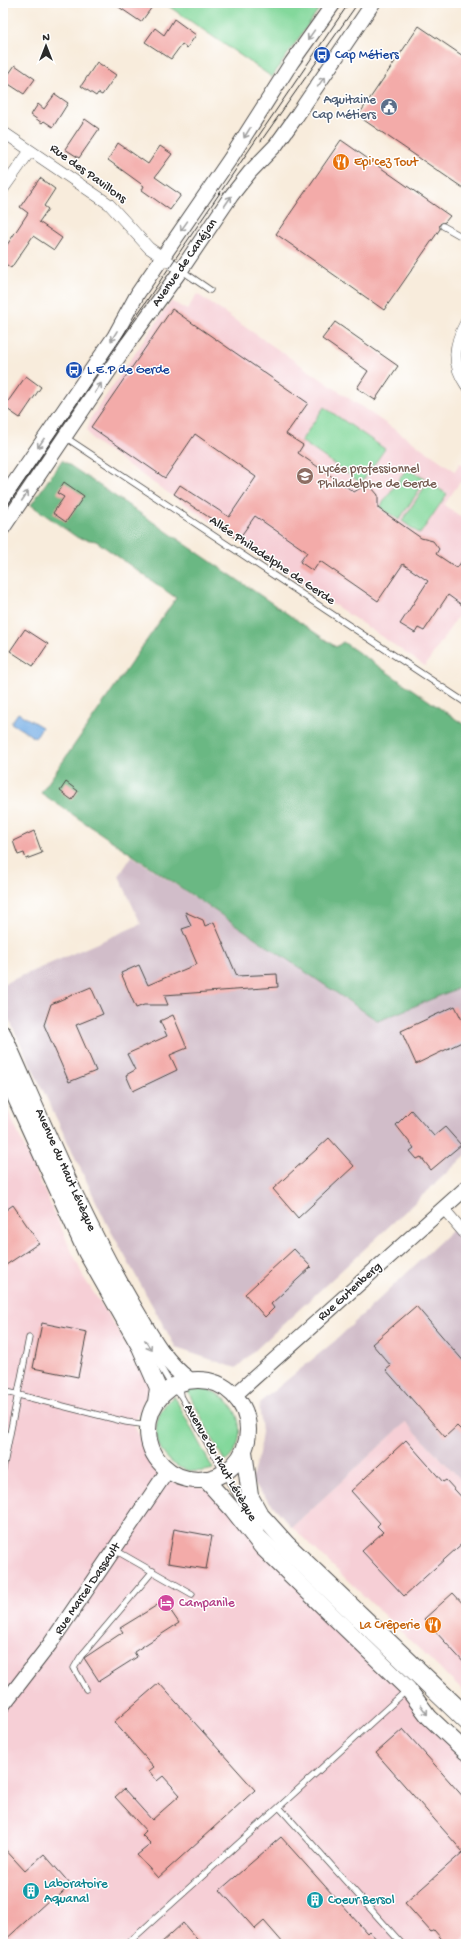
<svg xmlns="http://www.w3.org/2000/svg" width="469" height="1947" font-family="'Gochi Hand',sans-serif">
  <style>
    .built { fill: #f6cfd6 }
    .industrial { fill: #d1bdc9 }
    .green { fill: #83d89b; stroke: #578263 }
    .forest { fill: #6ab883; stroke: #4a7257 }
    .water { fill: #75ade5; stroke: #506c88 }
    .building { fill: #f3aba9 }
    .lines { fill: none; stroke-linecap: round; stroke-linejoin: round }
    .service-casing { stroke: #4a4846; stroke-width: 7 }
    .minor-casing { stroke: #4a4846; stroke-width: 12 }
    .tertiary-casing { stroke: #4a4846; stroke-width: 16 }
    .secondary-casing { stroke: #4a4846; stroke-width: 18 }
    .service { stroke: #fff; stroke-width: 5.5 }
    .minor { stroke: #fff; stroke-width: 11 }
    .tertiary { stroke: #fff; stroke-width: 14 }
    .secondary { stroke: #fff; stroke-width: 16 }
    .tram { stroke: #2b2b2b; stroke-width: 1 }
    .oneway { stroke: #a0a0a0 }
    .labels { text-anchor: middle; dominant-baseline: central; stroke-width: 3; stroke-linejoin: round; paint-order: stroke }
    .transit-label { font-size: 13px; fill: #164399; stroke: #fff; text-anchor: start }
    .service-label { font-size: 13px; fill: #4e5e75; stroke: #fff; text-anchor: end }
    .food-label { font-size: 13px; fill: #c56008; stroke: #fff; text-anchor: start }
    .street-label { font-size: 13px; fill: #2b2b2b; stroke: #fff }
    .education-label { font-size: 13px; fill: #785e54; stroke: #fff; text-anchor: start }
    .hotel-label { font-size: 13px; fill: #b23c85; stroke: #fff; text-anchor: start }
    .culture-label { font-size: 13px; fill: #0d838f; stroke: #fff; text-anchor: start }
  </style>
  <rect width="100%" height="100%" fill="#fff"/>
  <filter id="ink" filterUnits="userSpaceOnUse"><feTurbulence type="fractalNoise" baseFrequency=".025" numOctaves="2"/><feDisplacementMap in="SourceGraphic" scale="8" xChannelSelector="R" yChannelSelector="G"/><feConvolveMatrix kernelMatrix="1 2 1 2 8 2 1 2 1" color-interpolation-filters="sRGB"/></filter>
  <filter id="wash" filterUnits="userSpaceOnUse"><feTurbulence type="fractalNoise" baseFrequency=".012" numOctaves="4" result="noise"/><feDisplacementMap in="SourceGraphic" scale="16" xChannelSelector="R" yChannelSelector="G"/><feGaussianBlur stdDeviation="0.9" result="paint"/><feColorMatrix in="noise" values="0 0 0 0 0 0 0 0 0 0 0 0 0 0 0 0 0 1.4 0 .05"/><feComposite in="paint" operator="in"/></filter>
  <g filter="url(#wash)">
    <rect width="100%" height="100%" fill="#f8ecdc"/>
    <!-- built -->
    <path class="built" d="M197,294L455,471L460,463L466,467V485L460,482L444,505L466,520V604L425,666L152,482L94,441L87,431L91,418L171,301L187,310Z
      M3,1100L84,1278L153,1384L133,1423L147,1452L167,1481L221,1491L466,1753V1944H3Z
      M406,1422L466,1485V1559L464,1561L466,1560V1694L292,1527Z"/>
    <!-- industrial -->
    <path class="industrial" d="M132,856L378,1020L466,985V1155L236,1368L176,1348L107,1224L3,1007V984L141,924L119,876Z
      M466,1217V1485L406,1422L292,1527L251,1481L259,1453L262,1432L259,1403L336,1340Z"/>
    <!-- green -->
    <path class="green" d="M164,3H323L272,77Z
      M324,407L385,449L361,483L301,441Z
      M407,468L426,480L399,520L380,507Z
      M428,482L447,494L420,534L402,521Z
      M199,1388C209,1390 217,1392 225,1399C244,1414 245,1447 225,1462L187,1390Z
      M174,1396L213,1469C166,1484 135,1427 174,1396Z"/>
    <!-- forest -->
    <path class="forest" d="M62,460L336,647L343,642L466,726V985L378,1021L41,793L176,598L96,541L78,538L31,505Z"/>
    <!-- water -->
    <path class="water" d="M18,713L42,727L35,738L11,723Z"/>
    <g id="blocks">
      <!-- building -->
      <path class="building" d="M113,3H155L141,22Z
        M174,19L196,35L187,48L182,44L171,59L145,42L155,28L164,35Z
        M419,26L466,58V190L358,116Z
        M97,62L116,75L102,95L98,93L96,96L81,86Z
        M15,65L35,79L24,94L4,81Z
        M55,94L68,103L53,127L44,121L42,123L31,115L38,104L44,109Z
        M85,119L99,129L79,158L65,149Z
        M341,140L450,216L445,222L440,224V229L384,310L276,234Z
        M118,143L148,164L160,146L172,154L155,177L181,195L170,210L142,190L144,186L108,160Z
        M40,178L55,189L44,206L48,209L39,222L62,238L54,250L33,236L11,268L3,262V251L28,213L20,207Z
        M172,309L308,403L286,434L303,445L298,453L354,492L362,487L372,488L378,495V508L421,538L433,541L439,549L436,554L457,568L466,555V608L448,595L424,631L418,628L415,633L400,624L428,581L403,564L378,601L320,561L313,571L300,562L307,552L255,516L238,540L221,528L222,526L174,494L180,485L229,517L256,477L195,434L165,478L91,427Z
        M335,322L398,366L375,400L357,388L368,371L322,339Z
        M26,376L41,387L20,418L4,407Z
        M64,482L84,496L66,522L53,513L64,497L57,493Z
        M25,629L48,644L33,666L10,651Z
        M66,782L78,791L72,800L60,791Z
        M34,831L42,853L26,859L24,853L18,855L13,841Z
        M185,912L203,920L205,926L214,922L237,976L277,974L278,987L164,995L168,1005H144L136,1008L121,973L139,965L148,985L197,964L182,929L191,926Z
        M91,987L103,1014L76,1025L96,1071L69,1082L44,1025L51,1004Z
        M455,1006L466,1028V1040L416,1064L401,1031Z
        M173,1015L187,1048L170,1055L177,1070L133,1091L126,1075L135,1070L127,1054L167,1036L160,1021Z
        M411,1110L434,1136L445,1127L461,1145L431,1170L421,1157L417,1159L410,1151L414,1148L396,1125Z
        M329,1138L354,1166L298,1218L273,1189Z
        M13,1205L39,1243L3,1267V1212Z
        M294,1249L311,1267L271,1304L274,1308L265,1317L245,1294Z
        M416,1306L466,1364V1435L457,1426L445,1437L386,1370L391,1366L372,1344Z
        M42,1323L87,1332L78,1377L33,1368Z
        M406,1440L443,1482L446,1480L466,1502V1540L404,1596L362,1551L383,1532L377,1526L380,1523L351,1491Z
        M174,1529L212,1536L206,1569L168,1563Z
        M453,1593L466,1607V1665L424,1619Z
        M164,1601L179,1623L134,1652L137,1657L99,1681L84,1658L123,1632L120,1628Z
        M159,1683L255,1790L158,1878L137,1855L151,1844L142,1835L146,1831L115,1797L124,1789L152,1820L180,1795L163,1776L157,1781L149,1771L154,1767L114,1722Z
        M403,1729L466,1800V1936L457,1944H446L434,1930L431,1932L405,1903L463,1852L376,1753Z
        M281,1837L367,1933L369,1931L381,1944H284L264,1921L255,1929L220,1890Z
        M3,1847L25,1871L44,1854L71,1885L52,1902L49,1900L3,1942Z
        M183,1923L201,1944H160Z"/>
    </g>
  </g>
  <g filter="url(#ink)">
    <use href="#blocks" fill-opacity="0" stroke="#4a4846" stroke-width="1"/>
    <g class="lines">
      <!-- service casing -->
      <g class="service-casing">
        <path id="service" d="M443,226L466,239
          M181,270L210,290
          M65,437L466,703
          M147,1345L172,1386L181,1396L241,1503L263,1534L466,1729
          M178,1376L181,1395
          M3,1391L126,1422L148,1425
          M3,1469L29,1338
          M115,1550L192,1594
          M86,1689L74,1668L81,1656L153,1571
          M279,1807L407,1690
          M127,1944L279,1807L402,1944"/>
      </g>
      <!-- minor casing -->
      <g class="minor-casing">
        <path id="minor" d="M3,132L109,204L149,248L181,270
          M3,189L30,151
          M466,322C454,344 451,363 466,385
          M443,1208L466,1235"/>
      </g>
      <!-- tertiary casing -->
      <g class="tertiary-casing">
        <path id="tertiary" d="M3,499L114,337L138,293L230,159L292,62L334,3
          M3,528L128,343L181,270L231,196L250,172L276,145L296,117L373,3
          M235,1395L466,1188
          M3,1705L50,1644L168,1470"/>
      </g>
      <!-- secondary casing -->
      <g class="secondary-casing">
        <path id="secondary" d="M3,1034C44,1126 82,1219 133,1306C149,1333 163,1361 189,1380
          M3,1070L86,1252L140,1347L158,1388L156,1402
          M148 1430a50 50 0 1 1 100 0a50 50 0 1 1-100 0Z
          M244,1451L250,1496L260,1514L287,1544L466,1715
          M205,1479L233,1510L262,1547L408,1689L429,1717L466,1752"/>
      </g>
      <!-- service -->
      <use href="#service" class="service"/>
      <!-- minor -->
      <use href="#minor" class="minor"/>
      <!-- tertiary -->
      <use href="#tertiary" class="tertiary"/>
      <!-- secondary -->
      <use href="#secondary" class="secondary"/>
      <!-- tram -->
      <path class="tram" d="M261,141L358,3
        M3,512L349,3"/>
    </g>
    <!-- one-way arrows -->
    <defs><path id="oneway-shaft" d="M-6 0H5M1.5-3L5.5 0L1.5 3" fill="none" stroke-width="1.6" stroke-linecap="round" stroke-linejoin="round"/></defs>
    <g class="oneway">
      <use href="#oneway-shaft" transform="translate(311 35) rotate(125)"/>
      <use href="#oneway-shaft" transform="translate(321 82) rotate(-55)"/>
      <use href="#oneway-shaft" transform="translate(247 133) rotate(122)"/>
      <use href="#oneway-shaft" transform="translate(228 201) rotate(-56)"/>
      <use href="#oneway-shaft" transform="translate(184 226) rotate(125)"/>
      <use href="#oneway-shaft" transform="translate(114 336) rotate(121)"/>
      <use href="#oneway-shaft" transform="translate(98 388) rotate(-56)"/>
      <use href="#oneway-shaft" transform="translate(41 443) rotate(124)"/>
      <use href="#oneway-shaft" transform="translate(25 496) rotate(-56)"/>
      <use href="#oneway-shaft" transform="translate(148 1345) rotate(58)"/>
      <use href="#oneway-shaft" transform="translate(424 1710) rotate(54)"/>
    </g>
  </g>
  <!-- icons -->
  <defs>
    <g id="bus-disc" transform="scale(0.9)"><circle r="9.5" fill="#1a4fb4" stroke="#fff"/><path d="M-5-6H5V4H4V6H2V4H-2V6H-4V4H-5ZM-3.5-4V0h7V-4ZM-3.5 1.2v1.5H-2V1.2ZM2 1.2v1.5H3.5V1.2Z" fill="#fff"/></g>
    <g id="civic-disc" transform="scale(0.9)"><circle r="9.5" fill="#5c6f8a" stroke="#fff"/><path d="M-.6-6.5H3V-4.5H.6V-3L4-1V1h2V6H-6V1h2V-1L-.6-3ZM-1.2 2.5V6h2.4V2.5Z" fill="#fff"/></g>
    <g id="restaurant-disc" transform="scale(0.9)"><circle r="9.5" fill="#e8710a" stroke="#fff"/><path d="M-5-6h1v4h1v-4h1v4h1v-4h1v5L-1.5 .5V6h-2V.5L-5-1ZM5-6V6H3V1.5H1.5Q1.5-4 5-6Z" fill="#fff"/></g>
    <g id="school-disc" transform="scale(0.9)"><circle r="9.5" fill="#8d6e63" stroke="#fff"/><path d="M0-5L7-2L0 1L-7-2ZM-4 1L0 2.5L4 1V4Q0 6-4 4Z" fill="#fff"/></g>
    <g id="hotel-disc" transform="scale(0.9)"><circle r="9.5" fill="#d1479c" stroke="#fff"/><path d="M-6-4.5h1.5V1H6V5H4.5V3h-9V5H-6ZM-4 0a1.8 1.8 0 1 1 3.6 0ZM.5 0V-2.5h3Q6-2.5 6 0Z" fill="#fff"/></g>
    <g id="building-disc" transform="scale(0.9)"><circle r="9.5" fill="#0f9aa8" stroke="#fff"/><path d="M-4-6H4V6H1V3H-1V6H-4ZM-2.5-4.3h1.7v1.8h-1.7ZM.8-4.3h1.7v1.8H.8ZM-2.5-1h1.7V.8h-1.7ZM.8-1h1.7V.8H.8Z" fill="#fff"/></g>
  </defs>
  <g fill-rule="evenodd">
    <use href="#bus-disc" x="322" y="55"/>
    <use href="#civic-disc" x="389" y="107"/>
    <use href="#restaurant-disc" x="341" y="162"/>
    <use href="#bus-disc" x="74" y="370"/>
    <use href="#school-disc" x="305" y="476"/>
    <use href="#hotel-disc" x="166" y="1603"/>
    <use href="#restaurant-disc" x="433" y="1625"/>
    <use href="#building-disc" x="31" y="1891"/>
    <use href="#building-disc" x="315" y="1900"/>
  </g>
  <g class="labels">
    <!-- transit labels -->
    <g class="transit-label">
      <text x="335" y="55">Cap Métiers</text>
      <text x="87" y="370">L.E.P de Gerde</text>
    </g>
    <!-- service labels -->
    <g class="service-label">
      <text x="376" y="100">Aquitaine<tspan x="376" dy="15">Cap Métiers</tspan></text>
    </g>
    <!-- food labels -->
    <g class="food-label">
      <text x="354" y="162">Epi'cez Tout</text>
      <text x="420" y="1625" text-anchor="end">La Crêperie</text>
    </g>
    <!-- street labels -->
    <g class="street-label">
      <text transform="translate(88 174) rotate(36)">Rue des Pavillons</text>
      <text transform="translate(185 263) rotate(-55)">Avenue de Canéjan</text>
      <text transform="translate(272 561) rotate(34)">Allée Philadelphe de Gerde</text>
      <text transform="translate(65 1170) rotate(66)">Avenue du Haut Lévèque</text>
      <text transform="translate(350 1292) rotate(-42)">Rue Gutenberg</text>
      <text transform="translate(220 1463) rotate(60)">Avenue du Haut Lévèque</text>
      <text transform="translate(88 1589) rotate(-56)">Rue Marcel Dassault</text>
    </g>
    <!-- education labels -->
    <g class="education-label">
      <text x="318" y="469">Lycée professionnel<tspan x="318" dy="15">Philadelphe de Gerde</tspan></text>
    </g>
    <!-- hotel labels -->
    <g class="hotel-label">
      <text x="179" y="1603">Campanile</text>
    </g>
    <!-- culture labels -->
    <g class="culture-label">
      <text x="44" y="1884">Laboratoire<tspan x="44" dy="15">Aquanal</tspan></text>
      <text x="328" y="1900">Coeur Bersol</text>
    </g>
  </g>
  <!-- margin -->
  <rect width="469" height="1947" fill="none" stroke="#fff" stroke-width="16"/>
  <!-- north arrow -->
  <g transform="translate(46 46)" stroke="#ffffff" stroke-width="3" paint-order="stroke">
  <path d="M0-3L7 15L0 10L-7 15Z" fill="#2b2b2b"/>
  <text y="-6" font-size="11" font-weight="bold" text-anchor="middle" fill="#2b2b2b">N</text>
  </g>
</svg>
